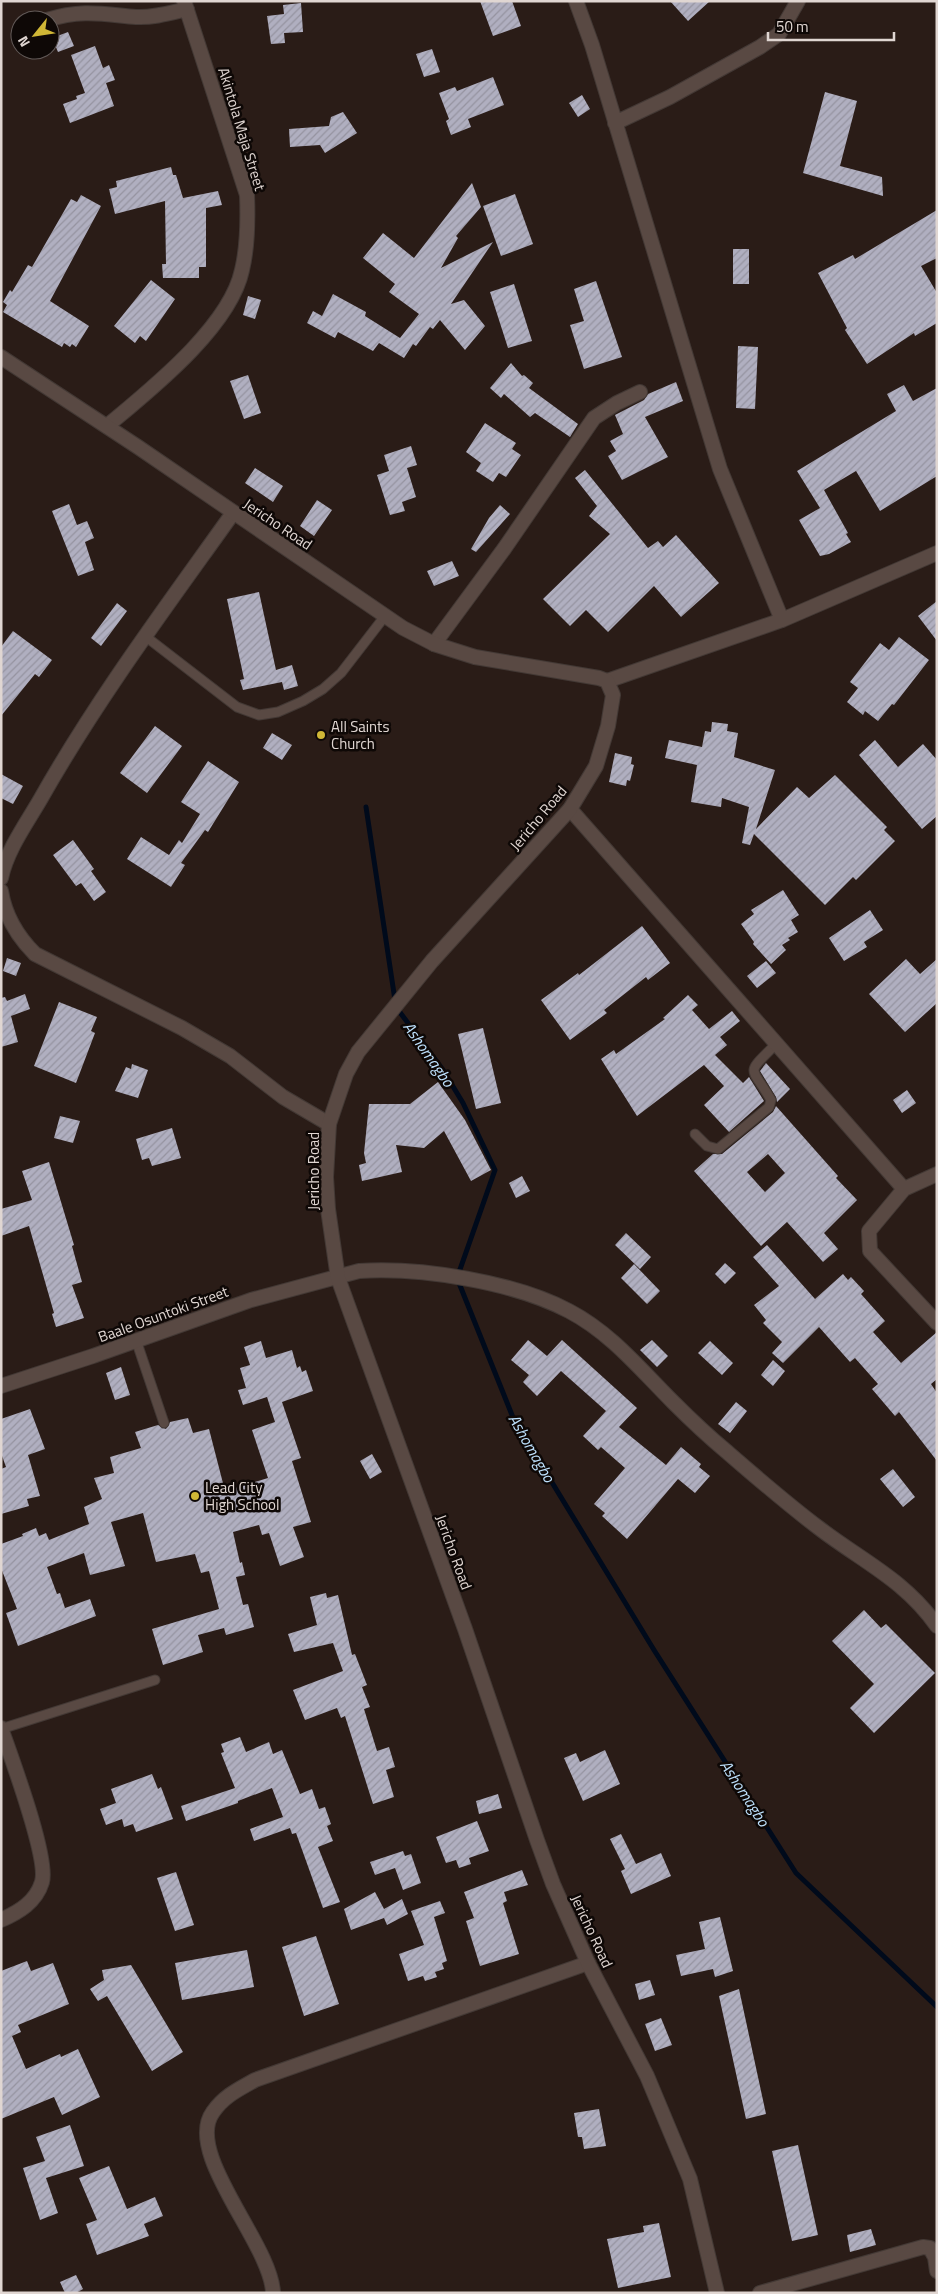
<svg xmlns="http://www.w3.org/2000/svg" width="938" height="2294" font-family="'Titillium Web',sans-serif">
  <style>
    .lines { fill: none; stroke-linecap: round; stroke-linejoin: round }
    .stream { stroke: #000a1b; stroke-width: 5 }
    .building { fill: url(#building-hatch); fill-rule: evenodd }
    .service-casing { stroke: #433935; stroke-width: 11 }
    .minor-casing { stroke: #433935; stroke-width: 16 }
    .tertiary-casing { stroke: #433935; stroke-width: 16 }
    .service { stroke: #594943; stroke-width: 9 }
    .minor { stroke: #594943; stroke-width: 14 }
    .tertiary { stroke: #594943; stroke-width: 14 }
    .poi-dot { fill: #d0b736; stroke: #0e0806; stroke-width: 2 }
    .labels { text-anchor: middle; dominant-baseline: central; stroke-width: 5; stroke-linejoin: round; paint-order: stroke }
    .street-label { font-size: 15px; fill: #e0d6d2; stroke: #0e0806 }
    .poi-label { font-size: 15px; fill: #e0d6d2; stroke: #0e0806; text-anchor: start }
    .water-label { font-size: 16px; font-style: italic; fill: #bee1fd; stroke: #0e0806 }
  </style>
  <defs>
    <pattern id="building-hatch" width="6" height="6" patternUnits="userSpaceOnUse" patternTransform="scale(1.25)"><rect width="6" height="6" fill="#b0afc0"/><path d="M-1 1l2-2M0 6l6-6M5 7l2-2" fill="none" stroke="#9593a0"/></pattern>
  </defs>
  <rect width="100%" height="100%" fill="#2a1c17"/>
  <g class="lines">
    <!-- stream -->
    <path class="stream" d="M366,807L396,1007L443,1070L463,1103L495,1170L457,1278L514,1420L654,1650L796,1873L937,2007"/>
  </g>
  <!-- building -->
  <path class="building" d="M480,1H512L521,26L493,36Z
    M670,1H710L688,21Z
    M301,3L303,32L284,33L285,43L271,44L267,16L284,14L283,5Z
    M68,32L74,46L58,52L52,38Z
    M95,46L103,68L109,65L115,80L106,83L114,106L70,123L63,104L77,99L76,96L85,93L71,55Z
    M432,49L440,72L424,77L416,54Z
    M493,77L504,105L468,119L471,127L451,135L446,121L449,119L439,93L455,87L457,91Z
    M825,92L857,101L840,166L882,177L883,196L803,173Z
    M582,95L590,109L578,117L569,103Z
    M343,112L357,133L325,153L320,145L290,147L289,129L329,126L331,117Z
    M171,167L173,175H176L183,198L218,191L222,205L206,208V267H199V278H163L162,264H166L165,201L115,214L109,189L117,187L116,181Z
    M472,183L481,207L456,236L458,238L441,268L493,242L451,304L464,300L485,326L465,350L440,320L433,329L430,327L416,346L413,344L404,358L379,343L373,351L338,332L335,338L307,323L313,311L322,316L333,294L366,312L365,316L400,338L419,314L389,292L395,284L363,258L383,233L414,258Z
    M515,194L533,244L501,256L483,206Z
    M81,195L101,206L50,301L89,326L76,347L72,344L70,347L64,343L62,347L3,312L7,305L3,302L10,290L12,292L28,265L32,267L71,199L77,202Z
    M937,210V258L921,266L937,293V323L915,336L914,333L867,364L845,330L847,328L818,273L853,255L855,259Z
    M733,249H749V284H733Z
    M151,280L175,299L146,341L140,336L135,343L114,326Z
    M596,281L622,357L584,369L570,325L584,321L574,289Z
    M514,284L532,341L508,348L490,292Z
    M248,296L261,300L255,319L243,315Z
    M738,346L758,347L755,409L736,408Z
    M511,363L522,376L524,375L533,383L529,388L578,424L570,437L535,413L530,417L504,394L501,398L490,388Z
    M248,375L261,413L244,419L230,381Z
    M676,382L683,401L645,417L668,457L622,480L608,456L616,451L610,441L623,434L615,415L644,400L648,394Z
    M904,385L913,401L937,388V476L880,511L856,471L824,490L848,533L846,534L851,542L829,554L820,556L799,520L820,508L797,471L896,411L887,394Z
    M485,423L516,443L512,449L521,455L506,477L499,473L493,482L476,471L481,463L466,452Z
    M411,446L417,465L407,468L416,497L402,502L405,511L390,515L377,475L389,471L384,455Z
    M255,468L283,486L273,502L245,483Z
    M585,470L648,548L658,541L663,547L676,535L719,583L681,617L654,586L608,632L586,610L570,626L543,599L610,534L589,516L597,506L575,478Z
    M317,500L332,510L314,536L300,526Z
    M69,504L77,525L87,521L94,538L85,542L94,570L78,576L52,511Z
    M500,505L510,514L476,552L471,549L489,518Z
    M452,561L459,576L434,586L427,571Z
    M259,592L276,670L292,665L298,686L284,690L282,682L243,690L240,680L244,679L227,599Z
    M937,601V641L918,616Z
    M117,603L127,611L101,646L91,638Z
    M13,631L52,660L39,677L35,674L1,716V647Z
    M899,637L929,660L894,705L892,704L878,721L865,711L863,715L847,702L858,688L850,682L880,643L889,650Z
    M712,722L728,724L727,731L738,733L734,757L775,770L756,829L797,787L809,798L835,775L887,827L884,830L895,841L856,880L853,877L825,905L754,834L750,845L742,843L749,807L722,798L721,807L691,802L697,765L665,758L669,740L702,747L705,731L711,732Z
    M155,726L182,746L147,793L120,773Z
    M272,733L292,745L282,760L263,748Z
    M875,740L898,767L923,744L937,760V816L922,829L859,755Z
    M615,753L632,757L631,764L634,765L630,781L627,780L626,786L609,782Z
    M208,761L239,782L208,832L205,830L181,863L185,865L171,887L127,859L141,837L169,855L179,840L182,843L200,814L181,802Z
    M1,774L23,786L13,804L1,798Z
    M73,840L94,869L91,871L106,892L94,901L81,883L76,886L53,855Z
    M783,890L799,915L791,920L798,932L788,938L790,940L782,945L786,950L771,964L753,944L754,942L741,924L754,914L751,910Z
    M870,910L883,930L864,942L867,947L844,961L829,938Z
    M642,926L670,963L648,980L646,977L604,1010L607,1013L570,1040L541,1000L578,973L579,975Z
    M7,958L21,963L16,976L3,971Z
    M906,959L920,974L937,959V1003L905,1032L869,994Z
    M766,961L776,973L757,988L747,976Z
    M25,994L30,1009L11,1016L18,1042L1,1047V998L5,997L7,1001Z
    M688,995L698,1005L692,1010L709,1029L732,1011L740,1021L720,1037L727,1045L715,1055L743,1083L749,1077L764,1101L729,1132L704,1105L724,1086L704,1065L637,1116L601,1059L614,1050L616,1054L665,1019L663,1018Z
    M59,1002L97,1017L91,1031L95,1033L76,1083L34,1066Z
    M483,1028L501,1103L476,1109L458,1034Z
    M766,1063L790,1089L777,1102L776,1097L760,1071Z
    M132,1064L148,1070L138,1098L115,1091L126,1067L131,1069Z
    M438,1082L465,1120L491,1170L471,1181L444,1131L424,1148L396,1145L402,1172L362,1181L359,1165L366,1163L364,1153L369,1104H410Z
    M907,1090L916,1103L902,1113L893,1100Z
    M776,1106L838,1176L836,1178L857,1200L824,1233L838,1249L823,1262L787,1222L761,1246L694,1171L713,1154H722L773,1112ZM768,1154L785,1173L765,1192L747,1172Z
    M60,1116L80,1121L73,1143L54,1138Z
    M172,1128L181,1158L152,1166L149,1158L142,1160L136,1139Z
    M49,1162L74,1245L72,1246L82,1282L72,1285L84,1318L56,1327L52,1314L54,1313L29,1226L1,1236V1209L32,1200L22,1171Z
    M522,1176L530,1191L516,1198L509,1183Z
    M626,1233L651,1257L640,1269L615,1245Z
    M767,1245L815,1299L843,1274L848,1280L851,1277L864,1291L861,1294L885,1321L873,1332L901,1363L937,1332V1379L931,1384L937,1393V1461L899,1412L895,1416L872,1389L878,1384L855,1358L850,1362L819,1327L783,1363L772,1353L782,1342L763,1323L766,1320L754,1305L779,1286L753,1257Z
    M725,1263L736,1273L725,1284L715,1274Z
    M634,1264L660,1291L647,1304L621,1278Z
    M528,1340L547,1356L562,1340L637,1408L619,1427L666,1465L681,1447L701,1464L699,1467L710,1476L695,1493L678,1479L627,1539L602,1516L605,1513L594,1504L625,1468L601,1447L598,1450L583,1436L606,1411L561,1371L537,1396L523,1382L529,1375L511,1360Z
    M652,1340L668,1356L657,1367L640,1350Z
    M261,1341L266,1358L292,1350L297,1368L300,1366L302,1372L306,1370L313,1391L282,1402L301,1458L292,1461L311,1522L293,1527L304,1557L280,1566L269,1533L262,1535L259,1525L233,1532L240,1563L242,1562L245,1575L236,1577L243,1605L248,1604L254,1627L226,1635L224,1628L198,1635L203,1652L163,1665L152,1629L219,1609L209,1571L201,1573L195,1554L156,1562L143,1513L111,1522L125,1566L90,1575L84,1553L47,1567L57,1594L60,1593L65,1608L90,1599L96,1616L18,1646L6,1613L17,1609L1,1568V1544L23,1536L22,1534L36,1528L39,1536L46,1533L49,1540L89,1524L84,1507L102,1499L94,1478L114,1473L110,1457L141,1448L135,1432L158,1425L166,1429L170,1422L188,1418L193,1433L209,1429L225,1491L268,1478L252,1430L275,1422L267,1397L243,1405L238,1390L246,1388L240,1368L250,1365L244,1347Z
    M710,1341L733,1363L722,1375L698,1353Z
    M773,1360L785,1371L773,1386L761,1375Z
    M121,1367L130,1395L115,1400L106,1373Z
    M736,1402L747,1411L730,1433L718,1424Z
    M30,1409L45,1449L28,1455L40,1496L27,1499L29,1506L1,1514V1469L6,1467L1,1453V1419Z
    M372,1454L382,1472L370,1479L360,1461Z
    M893,1469L915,1497L903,1507L880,1479Z
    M326,1593L327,1598L338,1595L352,1655L355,1654L367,1685L362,1687L370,1707L364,1709L377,1751L389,1747L395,1767L386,1770L394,1797L373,1804L345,1716L341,1718L337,1708L305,1720L293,1690L343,1671L333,1643L294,1652L288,1634L317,1625L310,1597Z
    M864,1610L881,1628L886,1624L935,1673L874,1733L850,1708L874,1684L832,1641Z
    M240,1737L246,1752L269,1742L273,1754L282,1750L300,1794L312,1789L319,1809L325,1807L331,1824L327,1826L333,1841L318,1847L340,1902L323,1908L296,1833L292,1834L290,1828L254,1841L250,1829L283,1817L272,1788L238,1801V1803L186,1821L181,1806L235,1788L221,1753L224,1752L221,1744Z
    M605,1750L620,1784L583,1801L564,1758L576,1753L580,1762Z
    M152,1774L158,1789L161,1787L173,1819L136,1832L133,1824L124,1827L122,1819L106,1825L100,1809L116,1803L111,1789Z
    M498,1794L502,1808L479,1814L476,1801Z
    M477,1821L489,1851L469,1858L471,1864L459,1868L456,1860L446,1863L436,1837Z
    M621,1834L636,1864L661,1853L671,1876L631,1894L621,1871L625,1869L610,1839Z
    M403,1851L405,1856L411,1854L421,1883L403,1890L395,1868L375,1875L370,1862Z
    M522,1870L528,1885L504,1892L507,1901L503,1903L519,1954L480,1966L466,1921L474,1918L464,1892Z
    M176,1872L194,1925L175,1931L157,1878Z
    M375,1892L384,1909L402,1899L408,1914L387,1925L384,1918L351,1930L344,1909Z
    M440,1901L445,1913L434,1917L447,1961L442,1963L444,1969L435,1972L437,1977L425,1981L423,1976L408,1981L399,1954L424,1945L411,1911Z
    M720,1917L733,1971L715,1977L713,1969L681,1976L676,1955L705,1949L699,1922Z
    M316,1936L339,2004L304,2016L282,1947Z
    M247,1950L254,1987L182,2000L175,1963Z
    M27,1961L31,1971L53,1963L69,2004L18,2025L21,2032L12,2036L26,2069L60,2054L61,2057L78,2049L100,2097L62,2115L54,2097L1,2119V1971Z
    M131,1965L183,2052L152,2071L107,1996L98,2001L90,1989L104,1980L102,1970Z
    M650,1980L655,1995L639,2000L635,1984Z
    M739,1989L766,2114L746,2119L719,1996Z
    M661,2018L672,2045L655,2051L645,2024Z
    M599,2109L606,2146L584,2149L582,2137H578L574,2113Z
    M70,2125L84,2166L46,2178L58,2213L40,2220L23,2168L45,2161L36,2137Z
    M798,2145L818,2235L792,2241L772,2151Z
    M109,2166L127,2209L155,2197L163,2216L144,2224L149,2236L97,2255L86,2224L97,2220L79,2178Z
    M659,2223L671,2277L618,2288L607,2239L644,2232L643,2226Z
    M871,2229L876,2245L850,2252L847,2235Z
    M76,2275L83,2289L76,2293H65L60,2282Z"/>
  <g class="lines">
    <!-- service casing -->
    <g class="service-casing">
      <path id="service" d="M145,636L237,707L259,715L278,712L303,701L323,689L341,673L385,616
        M695,1134L707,1146L718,1149L769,1107L771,1100C751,1065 744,1076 776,1044
        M136,1340L164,1423
        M1,1729L155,1680"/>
    </g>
    <!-- minor casing -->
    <g class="minor-casing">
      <path id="minor" d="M576,1L592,45L720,469L782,620
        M47,20C82,9 102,14 136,17C153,18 170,13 187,9
        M615,123L670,97L760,47L779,34L798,1
        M107,426C150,390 230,327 242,270C248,245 248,220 247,195L184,1
        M434,644L504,549L594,418L617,403L640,392
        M607,681L782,620L937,553
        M570,809L904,1189L869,1231L870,1251L937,1323
        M1,878C7,850 26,824 40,800C97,699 166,607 233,513
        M1,891C5,916 18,937 35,954L182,1028L230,1056L283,1097L329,1124
        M904,1189L937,1174
        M1,1386L93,1356L251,1300L359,1271C421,1267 514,1282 569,1311C611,1333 640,1369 673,1402C690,1419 708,1436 726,1451C756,1477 787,1504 819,1528C862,1561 905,1580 937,1626
        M1,1728C11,1757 49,1858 42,1882C36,1902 19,1912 1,1920
        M273,2293C272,2245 183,2153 213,2112C224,2096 239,2089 255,2080L588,1963
        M760,2293L923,2247L930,2248L935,2257L937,2271"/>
    </g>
    <!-- tertiary casing -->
    <g class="tertiary-casing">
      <path id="tertiary" d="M1,357L138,447L403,628L434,644L475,657L599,678L607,681L613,695L608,726L596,766L570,809L432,961L358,1052L346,1074L329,1124L326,1177L328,1209L338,1278L465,1629L537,1840L553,1884L588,1963L647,2076L690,2179L717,2293"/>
    </g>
    <!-- service -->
    <use href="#service" class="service"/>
    <!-- minor -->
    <use href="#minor" class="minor"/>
    <!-- tertiary -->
    <use href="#tertiary" class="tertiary"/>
  </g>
  <!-- markers -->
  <g class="poi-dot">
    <circle cx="321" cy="735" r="5"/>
    <circle cx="195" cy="1496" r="5"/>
  </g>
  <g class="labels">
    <!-- street labels -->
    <g class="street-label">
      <text transform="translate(242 129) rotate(73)">Akintola Maja Street</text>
      <text transform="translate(278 524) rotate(34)">Jericho Road</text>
      <text transform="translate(538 818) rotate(-50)">Jericho Road</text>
      <text transform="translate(313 1171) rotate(-90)">Jericho Road</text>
      <text transform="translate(163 1314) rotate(-20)">Baale Osuntoki Street</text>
      <text transform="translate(454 1552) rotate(70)">Jericho Road</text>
      <text transform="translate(592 1931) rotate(65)">Jericho Road</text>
    </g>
    <!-- poi labels -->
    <g class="poi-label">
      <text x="331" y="726">All Saints<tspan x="331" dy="17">Church</tspan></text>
      <text x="205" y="1487">Lead City<tspan x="205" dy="17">High School</tspan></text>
    </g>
    <!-- water labels -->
    <g class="water-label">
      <text transform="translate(429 1054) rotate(55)">Ashomagbo</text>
      <text transform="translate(532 1448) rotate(60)">Ashomagbo</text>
      <text transform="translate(745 1793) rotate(57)">Ashomagbo</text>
    </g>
  </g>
  <!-- border -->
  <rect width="938" height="2294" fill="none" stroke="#e0d6d2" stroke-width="5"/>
  <!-- north arrow -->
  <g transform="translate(35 35) rotate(240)"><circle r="24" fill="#0e0806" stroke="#625a58"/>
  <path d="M0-4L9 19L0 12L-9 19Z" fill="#d0b736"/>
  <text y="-8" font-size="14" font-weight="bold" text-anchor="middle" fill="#e0d6d2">N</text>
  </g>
  <!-- scale -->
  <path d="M768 32v8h126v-8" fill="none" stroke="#e0d6d2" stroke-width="2.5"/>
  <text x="776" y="32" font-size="15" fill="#e0d6d2" stroke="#0e0806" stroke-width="4" paint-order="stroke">50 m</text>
</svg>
